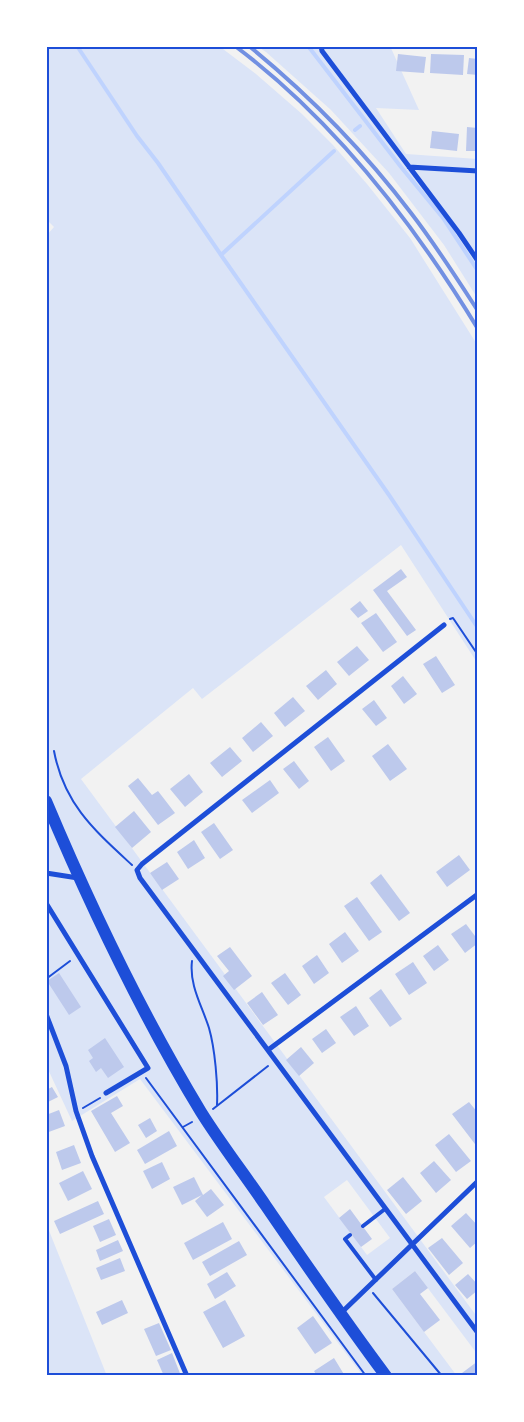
<svg xmlns="http://www.w3.org/2000/svg" width="524" height="1422" font-family="'Source Sans 3',sans-serif">
  <style>
    .green { fill: #dbe4f7; fill-rule: evenodd }
    .lines { fill: none; stroke-linecap: round; stroke-linejoin: round }
    .stream { stroke: #bfd3fe; stroke-width: 4 }
    .building { fill: #bdc9ec }
    .path { stroke: #1d4ed8; stroke-width: 2 }
    .service { stroke: #1d4ed8; stroke-width: 4 }
    .minor { stroke: #1d4ed8; stroke-width: 5 }
    .primary { stroke: #1d4ed8; stroke-width: 12 }
    .rail { stroke: #7290e2; stroke-width: 4 }
    .neatline { fill: none; stroke: #1d4ed8; stroke-width: 2 }
  </style>
  <rect width="100%" height="100%" fill="#f2f2f2"/>
  <!-- green -->
  <path class="green" d="M46,46H219L256,74L302,114L333,145L367,184L410,238L478,346V664L401,545L202,699L193,688L81,779L478,1318V1355L415,1271L392,1289L457,1376H363L140,1079L72,1121L46,1065V236L54,227L46,219ZM347,1180L390,1238L367,1255L324,1197Z
    M257,46H390L419,110L376,108L406,154L478,159V299L444,245L389,173L331,110L266,52Z
    M46,1223L107,1376H46Z"/>
  <g class="lines">
    <!-- stream -->
    <path class="stream" d="M77,46L137,136L158,163L221,255L389,495L478,628
      M308,46L401,167L443,218L478,271
      M355,130L360,126
      M221,255L334,151"/>
  </g>
  <!-- building -->
  <path class="building" d="M398,54L426,57L424,73L396,71Z
    M431,54L464,55L463,75L430,73Z
    M469,58L478,59V75L467,74Z
    M467,127L478,128V151H466Z
    M432,131L459,134L457,151L430,148Z
    M401,569L407,577L387,591L416,630L407,636L373,590Z
    M360,601L368,611L358,618L350,609Z
    M376,613L397,642L383,652L361,623Z
    M357,646L369,660L349,676L337,662Z
    M436,656L455,685L442,693L423,664Z
    M326,670L337,684L318,700L306,686Z
    M403,676L417,694L404,704L391,686Z
    M293,697L305,711L285,727L274,713Z
    M374,700L387,718L376,726L362,709Z
    M261,722L273,736L253,752L242,738Z
    M328,737L345,761L331,771L314,747Z
    M388,744L407,769L390,781L372,756Z
    M230,747L242,761L222,777L210,763Z
    M294,761L309,781L299,789L283,769Z
    M189,774L203,792L185,807L170,789Z
    M138,778L152,795L158,791L175,813L158,825L128,786Z
    M270,780L279,793L252,813L242,800Z
    M134,811L151,832L132,848L115,827Z
    M214,823L233,850L220,859L201,832Z
    M194,840L205,858L188,869L177,852Z
    M459,855L470,870L447,887L436,872Z
    M167,862L179,879L162,890L150,873Z
    M381,874L410,913L399,921L370,883Z
    M357,897L382,932L369,941L344,906Z
    M466,924L478,940V943L465,953L451,934Z
    M345,932L359,951L342,963L329,944Z
    M438,945L449,960L434,971L423,956Z
    M230,947L252,976L234,990L223,976L229,971L217,956Z
    M317,955L329,973L314,984L302,966Z
    M413,962L427,983L409,995L395,974Z
    M59,973L81,1007L69,1015L47,981Z
    M285,973L301,995L288,1005L271,983Z
    M381,989L402,1019L390,1027L369,998Z
    M262,992L278,1015L263,1025L247,1003Z
    M356,1006L369,1026L354,1036L340,1017Z
    M326,1029L336,1043L322,1053L312,1039Z
    M105,1038L124,1067L108,1078L101,1068L96,1072L89,1061L93,1058L88,1050Z
    M301,1047L314,1063L299,1076L286,1060Z
    M52,1087L58,1097L46,1103V1090Z
    M117,1096L123,1106L111,1113L130,1143L115,1152L91,1111Z
    M469,1102L478,1113V1148L452,1114Z
    M59,1110L65,1126L46,1133V1115Z
    M150,1118L157,1131L146,1138L138,1125Z
    M169,1131L177,1146L145,1164L137,1150Z
    M449,1134L471,1161L456,1172L435,1145Z
    M74,1145L81,1163L62,1170L56,1152Z
    M434,1161L451,1180L436,1193L420,1173Z
    M162,1162L170,1179L152,1189L143,1171Z
    M83,1171L92,1189L68,1201L59,1183Z
    M194,1177L203,1195L211,1189L224,1205L207,1217L195,1201L202,1195L182,1205L173,1187Z
    M403,1177L422,1201L406,1214L387,1190Z
    M98,1201L104,1214L60,1234L54,1221Z
    M350,1209L372,1239L361,1247L339,1218Z
    M466,1213L478,1226V1241L470,1248L451,1226Z
    M109,1219L116,1235L100,1242L93,1226Z
    M223,1222L232,1239L193,1260L184,1243Z
    M442,1238L463,1263L449,1275L428,1248Z
    M118,1240L123,1251L100,1261L96,1250Z
    M239,1241L247,1255L210,1276L202,1262Z
    M120,1258L125,1271L101,1280L96,1268Z
    M415,1271L428,1288L420,1294L440,1320L424,1332L392,1289Z
    M227,1272L236,1286L215,1299L207,1284Z
    M468,1274L478,1285V1290L467,1299L455,1285Z
    M122,1300L128,1313L102,1325L96,1312Z
    M225,1300L245,1336L223,1348L203,1312Z
    M313,1316L332,1343L315,1354L297,1328Z
    M159,1323L171,1350L156,1356L144,1329Z
    M172,1353L181,1376H164L157,1360Z
    M334,1358L345,1376H317L314,1371Z
    M478,1361V1376H464L462,1373Z"/>
  <g class="lines">
    <!-- path -->
    <path class="path" d="M450,619L453,618L478,655
      M54,751C64,804 94,830 132,865
      M192,961C189,985 202,1006 209,1028C215,1049 218,1084 217,1105
      M46,979L70,961
      M146,1078L366,1376
      M83,1108L100,1098
      M213,1109L268,1066
      M183,1127L192,1122
      M373,1293L442,1376"/>
    <!-- service -->
    <path class="service" d="M363,1226L385,1209
      M350,1235L345,1239L376,1280"/>
    <!-- minor -->
    <path class="minor" d="M321,46L322,51L459,233L478,261
      M409,167L478,171
      M444,625L142,864L137,870L140,878L478,1333
      M46,873L78,878
      M46,903L148,1068L106,1093
      M46,1014L66,1066L76,1111L92,1156L187,1376
      M268,1050L478,894
      M340,1314L478,1181"/>
    <!-- primary -->
    <path class="primary" d="M46,801C91,908 141,1013 201,1112C221,1144 245,1175 266,1206C305,1263 344,1320 386,1376"/>
    <!-- rail -->
    <path class="rail" d="M235,46C335,121 413,222 478,329
      M249,46C309,95 364,151 411,213C435,244 456,277 478,311"/>
  </g>
  <!-- border -->
  <rect width="524" height="1422" fill="none" stroke="#ffffff" stroke-width="95"/>
  <rect x="48" y="48" width="428" height="1326" class="neatline"/>
</svg>
